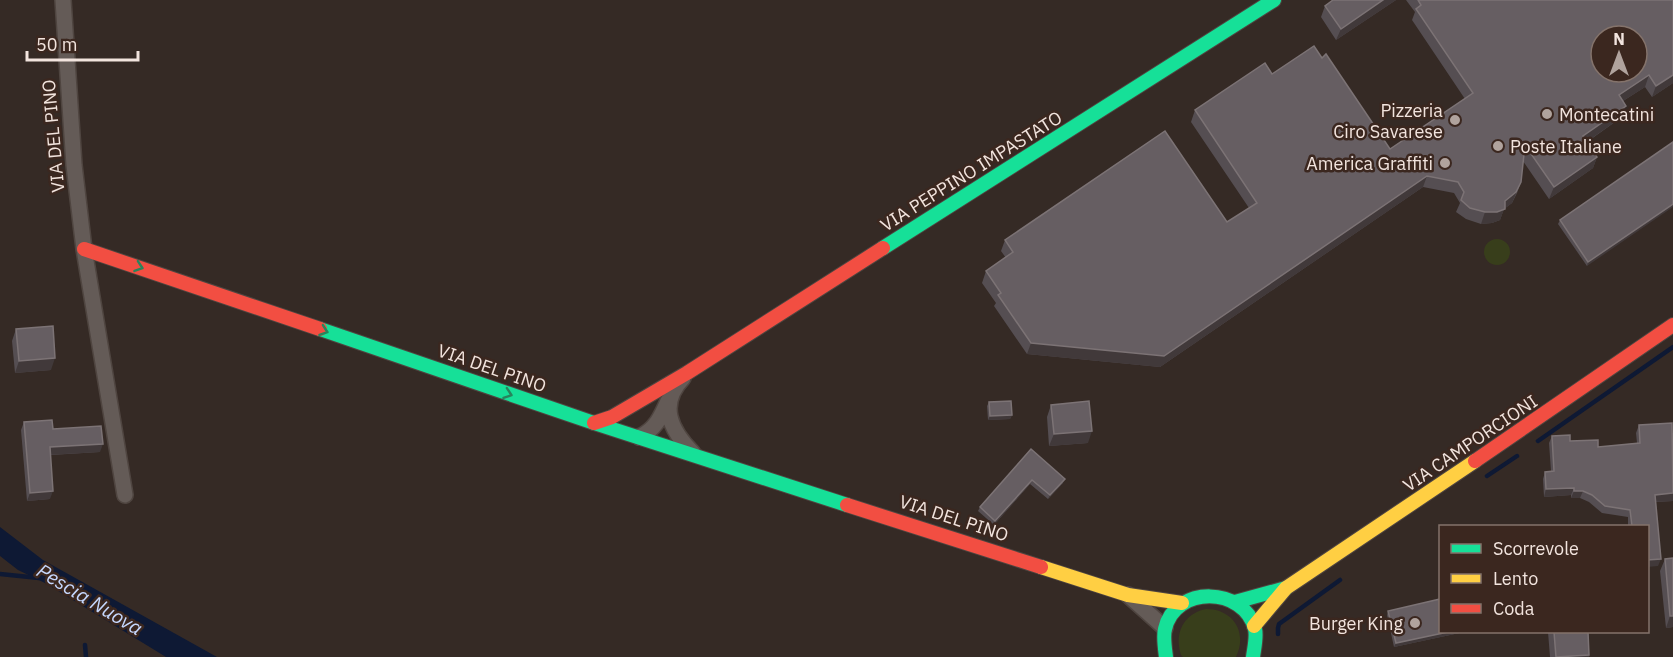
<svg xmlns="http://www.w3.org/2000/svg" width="1673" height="657" font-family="'IBM Plex Sans',sans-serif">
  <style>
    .green { fill: #383e1b }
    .water { fill: #0e1934 }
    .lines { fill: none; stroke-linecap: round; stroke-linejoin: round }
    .stream { stroke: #0e1934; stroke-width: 4.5 }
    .street-casing { stroke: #4f4540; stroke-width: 18 }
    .fast-casing { stroke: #4f4540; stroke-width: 16 }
    .slow-casing { stroke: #4f4540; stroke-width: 16 }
    .jam-casing { stroke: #4f4540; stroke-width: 16 }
    .street { stroke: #645b57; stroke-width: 15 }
    .fast { stroke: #16e098; stroke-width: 14 }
    .slow { stroke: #ffcf43; stroke-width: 14 }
    .jam { stroke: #f24e42; stroke-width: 14 }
    .wall { fill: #554e52 }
    .shaded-wall { fill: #41393a }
    .building { fill: #665e62; stroke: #7c7375; stroke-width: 1.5; fill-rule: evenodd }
    .oneway { stroke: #28845c }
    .poi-dot { fill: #b0a39d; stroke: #3b271f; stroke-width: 2 }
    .labels { text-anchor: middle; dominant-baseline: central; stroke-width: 5; stroke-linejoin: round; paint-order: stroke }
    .poi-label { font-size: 18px; fill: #f2e4de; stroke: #3b271f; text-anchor: end }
    .street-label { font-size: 18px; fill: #f2e4de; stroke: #3b271f }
    .water-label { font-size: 20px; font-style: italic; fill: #c5d7fd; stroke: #3b271f }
  </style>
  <rect width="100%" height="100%" fill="#352a25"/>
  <!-- green -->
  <path class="green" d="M1484 252a13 13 0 1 1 26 0a13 13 0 1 1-26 0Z
    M1206,609C1233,609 1248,632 1236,657H1183L1181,655C1174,634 1183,614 1206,609Z"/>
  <!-- water -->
  <path class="water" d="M0,527L43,560L217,657H166L45,583L18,570L0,556Z"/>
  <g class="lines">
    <!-- stream -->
    <path class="stream" d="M1538,441L1673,347
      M1487,476L1517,456
      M0,574L39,578
      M1278,634V628L1279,624L1340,580
      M85,645L86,657"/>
    <!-- street casing -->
    <g class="street-casing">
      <path id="street" d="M63,0L74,165L84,249L125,495
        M683,378C658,404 670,430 693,453
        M639,437C655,430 661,417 668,401
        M1128,595L1165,628"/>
    </g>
    <!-- fast casing -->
    <g class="fast-casing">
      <path id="fast" d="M883,248L1274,0
        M320,329L594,423L847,505
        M1235,602L1286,588
        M1166,657C1165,649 1163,637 1165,629C1175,585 1244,586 1255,629C1257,637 1254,649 1253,657"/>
    </g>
    <!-- slow casing -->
    <g class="slow-casing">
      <path id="slow" d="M1041,567L1128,595L1182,603
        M1254,626L1286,588L1475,461"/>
    </g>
    <!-- jam casing -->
    <g class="jam-casing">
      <path id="jam" d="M84,249L320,329
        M594,423L612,417L687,373L883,248
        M1475,461L1673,325
        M847,505L1041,567"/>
    </g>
    <!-- street -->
    <use href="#street" class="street"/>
    <!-- fast -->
    <use href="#fast" class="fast"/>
    <!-- slow -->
    <use href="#slow" class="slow"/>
    <!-- jam -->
    <use href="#jam" class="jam"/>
  </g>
  <!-- wall -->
  <path class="wall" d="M1333,0H1396L1336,40L1321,17L1325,6Z
    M1406,0H1673V83L1652,97L1645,87L1623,101L1622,117L1587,142L1597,157L1593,168L1549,199L1523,161L1521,182L1517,193L1512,203L1504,209L1500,220L1492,223L1481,224L1466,219L1456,212L1460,203L1454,193L1423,187L1160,367L1027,354L994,306L996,303L982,283L986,271L1006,258L1001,251L1005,240L1227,222L1249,208L1191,122L1195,110L1272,74L1322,58L1390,149L1465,99L1412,20L1415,12Z
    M1673,142L1587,266L1558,224L1560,220Z
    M16,329L51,370L15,373L12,341Z
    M989,402L1012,415L1010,419L988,420L987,406Z
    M1051,405L1088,443L1049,446L1047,417Z
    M24,422L53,429L100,452L51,455L50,499L27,501L21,430Z
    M1639,425L1673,433V501L1656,502L1658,566L1647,526H1628V517L1602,513L1589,502L1580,498H1571V495L1544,497L1543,479L1545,472L1551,471L1549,443L1552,436L1570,441L1598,447L1637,443L1636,433Z
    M1031,449L1063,483L1048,499L1030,484L994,525L978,511L980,507Z
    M1665,559L1673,627L1666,628L1660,571Z
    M1388,611L1440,632H1464L1394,647L1387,615Z
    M1548,632H1588L1589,657H1550Z"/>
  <!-- shaded-wall -->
  <path class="shaded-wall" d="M1383,0H1396L1336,40L1341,29Z
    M1649,75L1645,87L1615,106L1619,95Z
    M1673,75V83L1652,97L1656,86Z
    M1626,106L1622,117L1579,147L1583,136Z
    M1597,157L1593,168L1549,199L1554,187Z
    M1427,176L1423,187L1160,367L1027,354L1031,343Z
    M1521,182L1512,203L1504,209L1500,220L1492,223L1481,224L1485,212L1505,201Z
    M1673,204V207L1587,266L1588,262Z
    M55,358L51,370L15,373L19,361Z
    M1012,415L1010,419L988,420L990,416Z
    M1092,431L1088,443L1049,446L1054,434Z
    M103,444L100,452L47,455L50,447Z
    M1065,479L1063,483L1048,499L1050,495Z
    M1032,480L1030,484L994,525L995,521Z
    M1574,488L1571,495L1544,497L1546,489Z
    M53,491L50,499L27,501L30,493Z
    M1574,491H1583L1580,498H1571Z
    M1673,493V501L1652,502L1655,495Z
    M1661,559L1658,566L1647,567V560Z
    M1670,616H1673V627L1666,628Z
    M1448,632H1464L1394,647L1396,643Z
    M1589,655V657H1562Z"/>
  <!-- building -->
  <path class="building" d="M1333,0H1383L1341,29L1325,6Z
    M1418,0H1673V75L1656,86L1649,75L1619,95L1626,106L1583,136L1597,157L1554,187L1525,145L1521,182L1516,192L1505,201V209L1497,212H1485L1470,208L1461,200L1464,192L1458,182L1427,176L1164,356L1031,343L998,295L1001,293L986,271L1013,252L1005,240L1165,131L1227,222L1257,203L1195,110L1265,63L1272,74L1314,46L1322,58L1326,54L1390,149L1473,93L1416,9L1421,5ZM1601,36H1637V72H1601Z
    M1673,142V204L1588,262L1560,220Z
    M53,326L55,358L19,361L16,329Z
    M1011,401L1012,415L990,416L989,402Z
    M1089,401L1092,431L1054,434L1051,405Z
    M52,420L53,429L101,426L103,444L50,447L53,491L30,493L24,422Z
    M1672,423L1673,493L1655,495L1661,559L1647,560V526H1632L1630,510L1605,506L1592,495L1583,491H1574V488L1546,489L1545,472L1554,471L1552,436L1570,435V441L1598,440V447L1640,443L1639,425Z
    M1031,449L1065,479L1050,495L1032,480L995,521L980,507Z
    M1673,558V616H1670L1665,559Z
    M1440,599V632H1448L1396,643L1388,611Z
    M1554,632H1588L1589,655L1556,657Z"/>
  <!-- one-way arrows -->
  <defs><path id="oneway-chevron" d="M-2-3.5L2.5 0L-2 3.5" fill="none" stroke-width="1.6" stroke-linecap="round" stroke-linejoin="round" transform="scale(1.5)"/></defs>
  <g class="oneway">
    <use href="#oneway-chevron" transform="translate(139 267) rotate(19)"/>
    <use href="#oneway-chevron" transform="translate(324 331) rotate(19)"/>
    <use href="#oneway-chevron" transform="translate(508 394) rotate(19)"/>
  </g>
  <!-- markers -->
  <g class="poi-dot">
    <circle cx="1547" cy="114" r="6"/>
    <circle cx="1455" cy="120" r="6"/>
    <circle cx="1498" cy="146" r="6"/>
    <circle cx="1445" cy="163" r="6"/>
    <circle cx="1415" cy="623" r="6"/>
  </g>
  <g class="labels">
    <!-- poi labels -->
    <g class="poi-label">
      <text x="1443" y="110">Pizzeria<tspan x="1443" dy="21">Ciro Savarese</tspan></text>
      <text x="1559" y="114" text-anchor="start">Montecatini</text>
      <text x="1510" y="146" text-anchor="start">Poste Italiane</text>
      <text x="1433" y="163">America Graffiti</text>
      <text x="1403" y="623">Burger King</text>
    </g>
    <!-- street labels -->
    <g class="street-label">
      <text transform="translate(53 136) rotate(-95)">VIA DEL PINO</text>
      <text transform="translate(971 171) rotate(-32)">VIA PEPPINO IMPASTATO</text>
      <text transform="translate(492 368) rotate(19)">VIA DEL PINO</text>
      <text transform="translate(1470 443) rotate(-34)">VIA CAMPORCIONI</text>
      <text transform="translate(954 518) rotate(18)">VIA DEL PINO</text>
    </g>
    <!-- water labels -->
    <g class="water-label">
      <text transform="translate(90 599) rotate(31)">Pescia Nuova</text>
    </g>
  </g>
  <!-- legend -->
  <rect x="1439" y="525" width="210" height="108" fill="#3b271f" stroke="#84736b" stroke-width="1.5"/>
  <rect x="1451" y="544" width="30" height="9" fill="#16e098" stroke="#84736b" stroke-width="1.5"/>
  <text x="1493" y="555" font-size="18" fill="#f2e4de">Scorrevole</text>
  <rect x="1451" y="574" width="30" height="9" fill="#ffcf43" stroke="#84736b" stroke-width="1.5"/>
  <text x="1493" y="585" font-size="18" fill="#f2e4de">Lento</text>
  <rect x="1451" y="604" width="30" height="9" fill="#f24e42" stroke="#84736b" stroke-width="1.5"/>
  <text x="1493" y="615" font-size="18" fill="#f2e4de">Coda</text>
  <!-- north arrow -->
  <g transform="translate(1619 54)"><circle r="28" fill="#3b271f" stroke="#84736b" stroke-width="1.5"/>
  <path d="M0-4.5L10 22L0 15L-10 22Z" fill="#b0a39d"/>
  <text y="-9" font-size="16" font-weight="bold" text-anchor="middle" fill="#f2e4de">N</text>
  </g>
  <!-- scale -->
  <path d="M27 51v9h111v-9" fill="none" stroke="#f2e4de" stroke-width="3"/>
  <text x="36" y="51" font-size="18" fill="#f2e4de" stroke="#3b271f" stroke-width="4.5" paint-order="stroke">50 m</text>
</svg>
